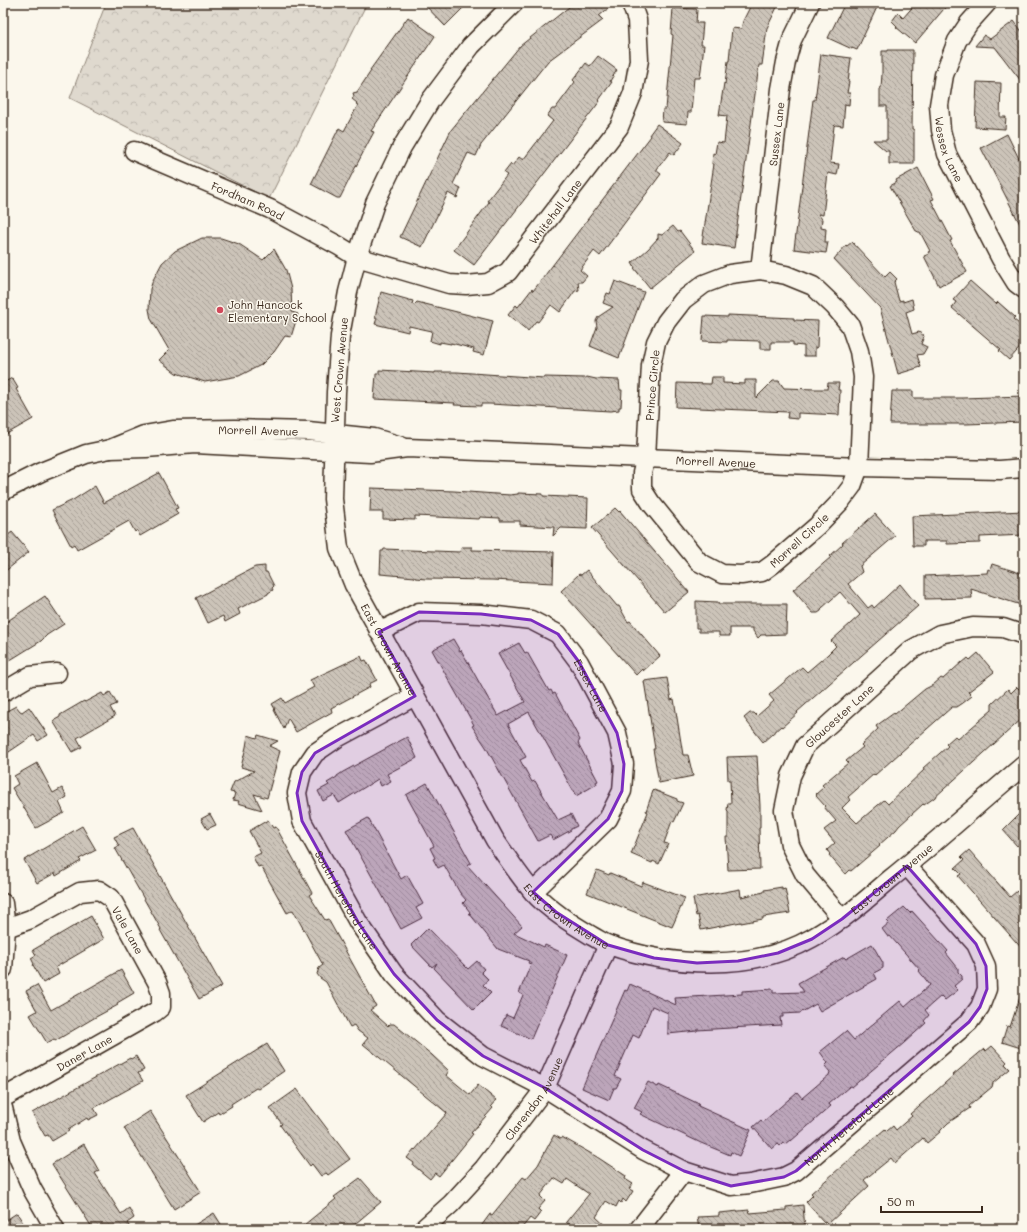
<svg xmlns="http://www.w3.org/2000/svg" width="1027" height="1232" font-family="Mali,sans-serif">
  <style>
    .forest { fill: url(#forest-crowns); stroke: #8d8276 }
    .building { fill: url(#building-back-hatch); stroke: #3b2a1e }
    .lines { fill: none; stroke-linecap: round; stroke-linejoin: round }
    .minor-casing { stroke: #3b2a1e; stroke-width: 21 }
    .minor { stroke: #fbf7ec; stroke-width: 18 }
    .marked { fill: #7b2cbf; fill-opacity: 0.2; stroke: #7b2cbf; stroke-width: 3; stroke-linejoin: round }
    .poi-dot { fill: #d1495b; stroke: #fbf7ec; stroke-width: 1.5 }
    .labels { text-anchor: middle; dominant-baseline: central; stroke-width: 3; stroke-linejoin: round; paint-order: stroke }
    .street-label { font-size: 11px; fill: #3b2a1e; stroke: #fbf7ec }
    .poi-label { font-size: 11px; fill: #3b2a1e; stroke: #fbf7ec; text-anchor: start }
  </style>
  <defs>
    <pattern id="forest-crowns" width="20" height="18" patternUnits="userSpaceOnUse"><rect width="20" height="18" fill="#dfd9ce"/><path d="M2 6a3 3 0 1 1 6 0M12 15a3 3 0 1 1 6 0" fill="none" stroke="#c0bab0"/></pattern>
    <pattern id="building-back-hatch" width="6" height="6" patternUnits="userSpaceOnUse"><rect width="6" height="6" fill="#ccc4b9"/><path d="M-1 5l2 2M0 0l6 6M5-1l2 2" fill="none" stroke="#a79f96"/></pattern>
  </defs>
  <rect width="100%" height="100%" fill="#fbf7ec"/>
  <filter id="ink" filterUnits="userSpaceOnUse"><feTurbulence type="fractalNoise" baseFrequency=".025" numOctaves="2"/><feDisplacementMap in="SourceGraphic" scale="8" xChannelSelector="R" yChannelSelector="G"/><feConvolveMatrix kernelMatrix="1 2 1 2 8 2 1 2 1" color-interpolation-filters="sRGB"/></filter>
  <g filter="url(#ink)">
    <!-- forest -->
    <path class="forest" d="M106,3H367L269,199L70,98Z"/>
    <!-- building -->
    <path class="building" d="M423,3H468L445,26Z
      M574,3H615L599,16L603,20L548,61L481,145L476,156L468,153L453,184L461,188L457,198L448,193L422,247L400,237L451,130L520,46Z
      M752,3H779L767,28L762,65H759L734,248L702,243L714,164H712L713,153L715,154L717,142L724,143L727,116L719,115L724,83L725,84L728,61H729L732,28L741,29L743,21Z
      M845,3H879L857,50L852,48V49L828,38Z
      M916,3H949L915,43L896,27L897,26L892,21L898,13L903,18Z
      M673,8L696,9L697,10L696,23H703L701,45H704L700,78H694L691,112H688L687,124L662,122L663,109H666L673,35L671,34Z
      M408,17L435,36L371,131L374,132L368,143L352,174L340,198H337L311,184L339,128L344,131L358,105L356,104L357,103L352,99L354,96L353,93L357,92L371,71L370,70Z
      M1014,21L1024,34V85L995,47L975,46L984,35L990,39Z
      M888,50H913L912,129H914V164H889V151H886L873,140H887V106H880V88H881L882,74V51H888Z
      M821,54L851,58L848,82H849L847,93H850L849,105L845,104L843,126L835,125L834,126L830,163L839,164L837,175L828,173L823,215L818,214L822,219L821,228L826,229L825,242H828L826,253L794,249L813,100H815Z
      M598,56L617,70L610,81L612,82L599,100L600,101L474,265L454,250L489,202L487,201L507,175L504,173L511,164L512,166L519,157L523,160L553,121L547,116L552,109H555L575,82L573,80L586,63L590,66Z
      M977,82L1001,83L1000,117H1006L1005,129L975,127Z
      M657,124L683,143L674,155L670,152L657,169V171L661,174L600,256L594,251L580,270L587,276L582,282H578L579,290L575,291L560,312L551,305L538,322L536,321L528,331L508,315L516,305L518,307L532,289L533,291L651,136L649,135Z
      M1007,134L1024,169V232L981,148Z
      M918,168L934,199L931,200L952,240L950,241L967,272L945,284L944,283L939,286L924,256L929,254L928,252L930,251L920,232H918L917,231H916L890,186L897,182L896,180Z
      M673,226L678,232L680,231L695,251L650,288L634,268H635L632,263L648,249L658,238V234L662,235Z
      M202,238H221L239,244L263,260L274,249L286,270L291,289L292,312L298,314L291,337L285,336L274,352L261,365L239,376L205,382L176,373L159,360L169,350L151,319L149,309L150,289L153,280L162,263L175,251Z
      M852,242L885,277L890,272L897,279L894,282L899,301L903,300V302L912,299L914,309L906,312L912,334L919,332L924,336L921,344L927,347L923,354L917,355L921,367L898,374L880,308L834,259L846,245L847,246Z
      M615,281L644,292L619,358L590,346L597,327L596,321L598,317L613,307L603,303L607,293L610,294Z
      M970,281L996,304L998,302L1015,317L1013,319L1024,328V343L1009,360L999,351L1001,350L952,308L956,302L953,300Z
      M381,292L413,301L412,304L414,305L417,302L493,321L484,355L473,352L474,349L451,343V344L440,342V344L430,341L432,331L409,326L408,332L375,324L377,318L375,317Z
      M728,315L794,318V320L818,321L817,348L815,347V356H804V346L793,345V342H771V349H760V341L727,340V342L702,341L704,316L728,317Z
      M379,370L435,373V372H457L544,378V377L585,378L587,377L596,379L619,380L620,390H622L621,407H619V410L610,411L490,404H481V406L454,405L455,403L374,399L376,374H379Z
      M712,377H723V383L745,384V380H756V398L773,381H779L784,388L816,389H827L828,383H839L838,390H840L839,415L798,413V419L787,418L788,412L676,407L677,383L711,384Z
      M12,378L18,388L16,389L33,419L3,436V383Z
      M892,391H913V398H962L1024,396V422L966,424H890Z
      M159,473L178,508L175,509L178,514L140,536L137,530L135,532L129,521L77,550L74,544L71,546L52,510L73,500L95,486L104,503Z
      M371,488L454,491L510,495L518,494V493L543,494V496L588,498L587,529L561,528L553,536L554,527L520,525V521H500V518L480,517L479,519L415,516V520L383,519V512H370Z
      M615,508L619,512L620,511L689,592L665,612L592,528Z
      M1024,511V535L980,537V543L947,544V541H924V546H913L912,516Z
      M875,514L895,536L860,566L862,572L848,584L868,608L872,605L874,608L900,584L918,606L797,712L798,713L782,727L781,726L763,742L744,718L750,713H754L757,716L774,701L769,695L802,667L807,672L827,655L836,646L831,641L860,615L840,592L822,608L821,611L818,613H813L793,590L831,557L830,556L843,544L842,543Z
      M12,532L29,552L3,573V539Z
      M461,547H472V550L554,552L553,583L492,580L426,579L415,578V577L380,574L381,551H383L384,549L460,552Z
      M992,564L1023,574L1021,580L1024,581V606L971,589L972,598L925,599V576L987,573L988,569L990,570Z
      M265,566V572H267L274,586L272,588L273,590L268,593V594L238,609L240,614L225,622L223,616L208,623L196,598L255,567Z
      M587,570L617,606H619L628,622L630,621L660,656L643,671L642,669L636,675L561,591L579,574L581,575Z
      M45,596L64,624L47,635L41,641L7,662L3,656V624Z
      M696,601L718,602L719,604H787L786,634L761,635L758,638L753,631V628H730V636H719V632H699V628H696Z
      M453,639L460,651L461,650L498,716L525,702L498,654L519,643L525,653L527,652L549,691L551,690L553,694L555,693L580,740L578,743L598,781L596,782L597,784L576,796L529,712L508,724L526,757L520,760L532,782L535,781L558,820L571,814L577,826L571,829V830L553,840L550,835L538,841L486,747L472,726L474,725L432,650Z
      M978,653L994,672L968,692L972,696L963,703L957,707H952L944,714L875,775L874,774L848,797L850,800L842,808L857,823L884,800L888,804L924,770L923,768L948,746L946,744L955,736L958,739L992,710V704L1008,689L1011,693L1017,687L1019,689L1024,684V717L934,798L924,805L923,804L899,826L896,830L879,845L880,846L851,871L849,870L845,874L829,855L830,854L827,850L835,843L824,830L836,821L824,807L825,806L816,796L817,795L816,794L824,787L822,785L848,763L846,761L863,747L861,745L878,729L876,726L894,713L895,714L925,689L933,685L941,678L943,679L962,662V663L968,658L970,660Z
      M361,656L363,661L366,660L377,680L369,684L370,687L331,708L332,712L296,732L288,718L284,729L274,710L275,709L272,704L282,698L285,703L314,687L310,680Z
      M667,678L671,700L674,699L683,755H688L693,776L659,783L653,749H655L644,681Z
      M110,692L117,704L110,707L115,716L77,738L82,747L72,752L53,721L60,717V715L84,701L85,702L102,693L104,696Z
      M16,706L20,711L22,712L29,707L48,735L38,741L34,735L3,756V713Z
      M248,735L257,738L258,735L278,741L269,746L280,751L267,798L254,794L262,810L238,803L239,801L233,800L235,793L230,792L234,782L254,771L241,767L246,747Z
      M407,737L417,758L387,774L391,781L381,786L378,779L339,803L334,795L323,801L318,791L329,785L327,783L337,777V776L343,772Z
      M757,756L760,806V828H759L760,869L728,870L726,837H728V811L727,810L728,803H731L730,780H728L727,757Z
      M37,763L53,793L62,788L67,797L59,802L64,813L36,828L12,788L18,784L14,776Z
      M427,783L471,863L467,865L522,926L514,933L544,947L545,945L567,955L531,1039L501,1026L506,1015L513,1018L523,995L519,993L531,964L528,963L529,961L498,949L469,913L470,912L463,903L466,900L460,893L444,865L438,868L433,859L435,858L430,848L434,846L406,795Z
      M654,790L677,799V801L683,803L674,822L672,821L664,843L668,844L659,864L653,861L652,863L631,854L648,812L646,811L653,791Z
      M1024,809V840L1017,846L1003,830Z
      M210,814L216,825L207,829L201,819Z
      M368,818L401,879L407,875L423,904L416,908L422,918L401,929L346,830Z
      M268,820L273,828L276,827L312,893L309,895L325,920L328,919L376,1006L370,1010L388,1026L390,1024H394L432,1055L449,1071L446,1075L470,1095L478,1085L496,1100L491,1106L493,1108L471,1133L473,1134L439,1176L435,1173L430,1179L413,1165L414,1163L407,1158L414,1149L415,1150L447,1113L363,1044L368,1038L358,1031L354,1025L350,1027L326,982L320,978L317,974L319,968L323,965L293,910L287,913L261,866L258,867L253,857L261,853L249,831Z
      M82,826L96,850L79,859L81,861L56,876L55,873L37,883L24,860Z
      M133,828L222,986L199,999L160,930L161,929L115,848L119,846L114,837Z
      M969,850L1010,897L1017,891L1024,899V951L958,876L961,874L955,868L964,860L961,857Z
      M597,870L609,875L610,873L641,886L643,882L685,898L672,927L587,893Z
      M782,887V889L785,888L790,913L763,917V919L741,923V922L701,930L698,915L696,916L693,898L740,889L741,897L764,892V890Z
      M904,907L910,913L912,911L948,951L946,953L958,968V972L962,976V979L954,986L958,990L945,1000L941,996L925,1010L929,1015L924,1021L926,1023L904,1043L852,1087L850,1086L829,1104L831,1106L791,1141L790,1140L785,1144L783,1143L780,1146L778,1144L772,1149L753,1127L761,1120L763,1122L797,1092L802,1098L829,1075L830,1072L825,1066L828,1063L820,1052L846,1031L854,1040L900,1001L905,1007L930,985L919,971L920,970L890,936L888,937L882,929L889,923L887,921Z
      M91,916L104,939L56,967L59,974L43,983L33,965L34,964L31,958L36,955L33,950Z
      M428,928L468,969L477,961L484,969L481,972L488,979L483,985L491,993L474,1010L434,968L437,963L432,967L411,945Z
      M872,944L883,963V968L874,973L877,979L820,1011L816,1004L800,1013L783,1014V1017H780L781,1025L697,1030V1031L668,1034V1013L652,1006L639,1038L633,1035L615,1076L621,1079L616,1088H614L609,1100L582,1088L625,990L627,991L630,984L676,1005L675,998L742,994V991L773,989V993L804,992L798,983L844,957L846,959Z
      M121,970L134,993L117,1003L118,1005L94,1018L55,1041L54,1039L47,1043L30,1015L37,1011L26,991L37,985L51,1010Z
      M1022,991H1024V1049L1002,1042L1007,1026L1010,1027Z
      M267,1044L284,1071L258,1089L256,1088L231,1104L232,1106L219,1114L218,1112L203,1122L186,1095Z
      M992,1046L1007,1062L1005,1064L1010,1069L993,1083L992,1087L969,1106L970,1108L948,1123L941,1130L940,1132L927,1143L923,1138L895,1163L891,1158L864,1180L869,1186L828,1224L825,1221L824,1222L806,1202L813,1195L811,1193L885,1129L887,1131L893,1126L896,1130L912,1116L910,1114L954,1075H953L984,1049L986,1051Z
      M136,1056L144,1070L138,1073L143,1081L94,1108L98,1115L88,1120L87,1118L68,1130L69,1131L52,1141L48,1135L45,1136L32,1113L130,1058L131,1059Z
      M648,1082L658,1087L659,1085L699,1104L698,1106L751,1130L739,1156L731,1152L730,1155L701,1143L640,1114L642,1112L634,1108Z
      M297,1089L350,1159L328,1175L326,1173L321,1176L312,1164L310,1166L280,1125L282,1124L270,1108Z
      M150,1111L201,1192L174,1209L124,1128Z
      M554,1135L561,1139L562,1137L597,1157L626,1176L625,1179L633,1184L629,1189L633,1191L626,1202L623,1199L621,1203L619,1201L616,1207L606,1201L596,1217L609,1229H575L566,1222L589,1194L567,1179L564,1184L554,1178L540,1196L545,1201L538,1209L541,1212L534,1221L530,1218L521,1229H479L490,1214L492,1215L523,1177L526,1179L538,1165Z
      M84,1144L99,1171L95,1173L121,1214L129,1208L134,1218L127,1223L131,1229H93L52,1164Z
      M360,1178L381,1202L349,1229H299L336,1199L334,1197Z
      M803,1205L805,1229H699L697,1217L719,1216V1213L749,1210L750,1213L786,1210V1207Z
      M17,1213L27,1229H3V1222Z
      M214,1213L224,1229H188L209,1216Z"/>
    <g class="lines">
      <!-- minor casing -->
      <g class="minor-casing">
        <g id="minor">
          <path id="s1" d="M514,3L471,46L430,101L402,147L375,203L357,257L348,292L340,336L336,392L333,499L339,548L354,585L495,840C507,857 519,876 533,892C549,910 572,924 592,936C598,939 603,943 609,945C671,967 753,972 812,938C841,922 865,901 889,880C935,843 979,803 1024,765"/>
          <path id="s2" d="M987,3L969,23L957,41L944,75L939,105L941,130L947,154L1001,259L1016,283L1024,289"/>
          <path id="s3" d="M134,151L270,209L339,246L357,257L449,284L466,285L488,283L508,272L619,127L633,93L639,60L637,20L631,3"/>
          <path d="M760,270L786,275L813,286L835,307L850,325L859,351L863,377L859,467L852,486L840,502L817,526L773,564L762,572L741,575L722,574L699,562L651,503L642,489V473L646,457L651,365L656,342L666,322L683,300L704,284L730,274Z"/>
          <path id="s4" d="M760,270L781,89L786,62L792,40L810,3"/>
          <path id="s5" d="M110,449L146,448L195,444L370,453L407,448L859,467L1000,470L1024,468"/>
          <path id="s6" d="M3,491L41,472L86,454L110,449L144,435L173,430L235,429L308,431L374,438L401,446"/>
          <path id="s7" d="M379,632L419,612L481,614L531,620L558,634L579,662L617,733L624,764L622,791L608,819L533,892"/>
          <path d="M3,692L30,676L57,673"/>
          <path id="s8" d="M415,696L337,738L315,753L302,772L297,793L302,821L358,922L394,974L437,1020L483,1056L545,1088L643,1150L684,1171L731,1186L750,1184L784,1177L796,1171L969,1022L980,1007L987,989L986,966L976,944L907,866"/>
          <path d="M3,903L6,928L3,969"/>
          <path id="s9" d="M842,919L805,875L790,845L784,810L791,776L805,746L911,650L940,634L973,627L1003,628L1024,635"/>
          <path id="s10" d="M3,1098L155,1012L161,1007V993L157,982L111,898L99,890L80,892L31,919L6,928"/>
          <path d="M3,1108L11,1141L32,1189L55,1229"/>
          <path id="s11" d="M423,1229L451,1204L484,1168L545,1088L608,945"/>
          <path d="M639,1229L684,1171"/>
        </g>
      </g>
      <!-- minor -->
      <use href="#minor" class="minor"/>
    </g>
  </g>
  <!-- marked area -->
  <path class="marked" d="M419,612L481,614L531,620L558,634L579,662L617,733L624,764L622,791L608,819L533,892L556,912L608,945L654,958L697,963L738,961L778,953L812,939L842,919L907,866L976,944L986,966L987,989L980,1007L969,1022L796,1171L784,1177L731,1186L684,1171L643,1150L545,1088L483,1056L437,1020L394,974L358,922L302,821L297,793L302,772L315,753L415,696L379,632Z"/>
  <!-- markers -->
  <circle class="poi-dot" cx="220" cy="310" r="4"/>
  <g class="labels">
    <!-- street labels -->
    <g class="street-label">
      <text stroke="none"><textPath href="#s4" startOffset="137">Sussex Lane</textPath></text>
      <text stroke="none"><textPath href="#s2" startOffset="161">Wessex Lane</textPath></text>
      <text stroke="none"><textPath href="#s3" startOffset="124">Fordham Road</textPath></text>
      <text stroke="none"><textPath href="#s3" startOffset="482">Whitehall Lane</textPath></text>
      <text transform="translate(339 370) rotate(-85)">West Crown Avenue</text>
      <text transform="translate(652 385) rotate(-85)">Prince Circle</text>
      <text stroke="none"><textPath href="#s6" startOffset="267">Morrell Avenue</textPath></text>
      <text stroke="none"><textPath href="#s5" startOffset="607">Morrell Avenue</textPath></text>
      <text transform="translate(799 540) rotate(-42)">Morrell Circle</text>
      <text stroke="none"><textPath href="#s1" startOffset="709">East Crown Avenue</textPath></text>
      <text stroke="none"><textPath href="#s7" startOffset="249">Essex Lane</textPath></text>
      <text stroke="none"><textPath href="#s9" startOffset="240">Gloucester Lane</textPath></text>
      <text stroke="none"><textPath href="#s1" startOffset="1393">East Crown Avenue</textPath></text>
      <text stroke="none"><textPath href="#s8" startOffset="279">South Hereford Lane</textPath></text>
      <text stroke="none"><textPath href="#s1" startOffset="1033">East Crown Avenue</textPath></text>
      <text transform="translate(128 930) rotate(61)">Vale Lane</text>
      <text stroke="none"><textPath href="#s10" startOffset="93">Daner Lane</textPath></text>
      <text stroke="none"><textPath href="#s11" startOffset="172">Clarendon Avenue</textPath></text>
      <text stroke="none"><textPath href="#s8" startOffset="906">North Hereford Lane</textPath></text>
    </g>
    <!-- poi labels -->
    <g class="poi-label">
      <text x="228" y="304">John Hancock<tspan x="228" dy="13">Elementary School</tspan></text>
    </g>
  </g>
  <!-- margin -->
  <rect width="1027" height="1232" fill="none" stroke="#fbf7ec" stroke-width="16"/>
  <rect x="8" y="8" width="1011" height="1216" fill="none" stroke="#3b2a1e" stroke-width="1.5" filter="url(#ink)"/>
  <!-- scale -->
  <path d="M881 1206v6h101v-6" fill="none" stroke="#3b2a1e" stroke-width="2"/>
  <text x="887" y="1206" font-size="12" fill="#3b2a1e" stroke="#fbf7ec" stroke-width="3" paint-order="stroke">50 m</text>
</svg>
